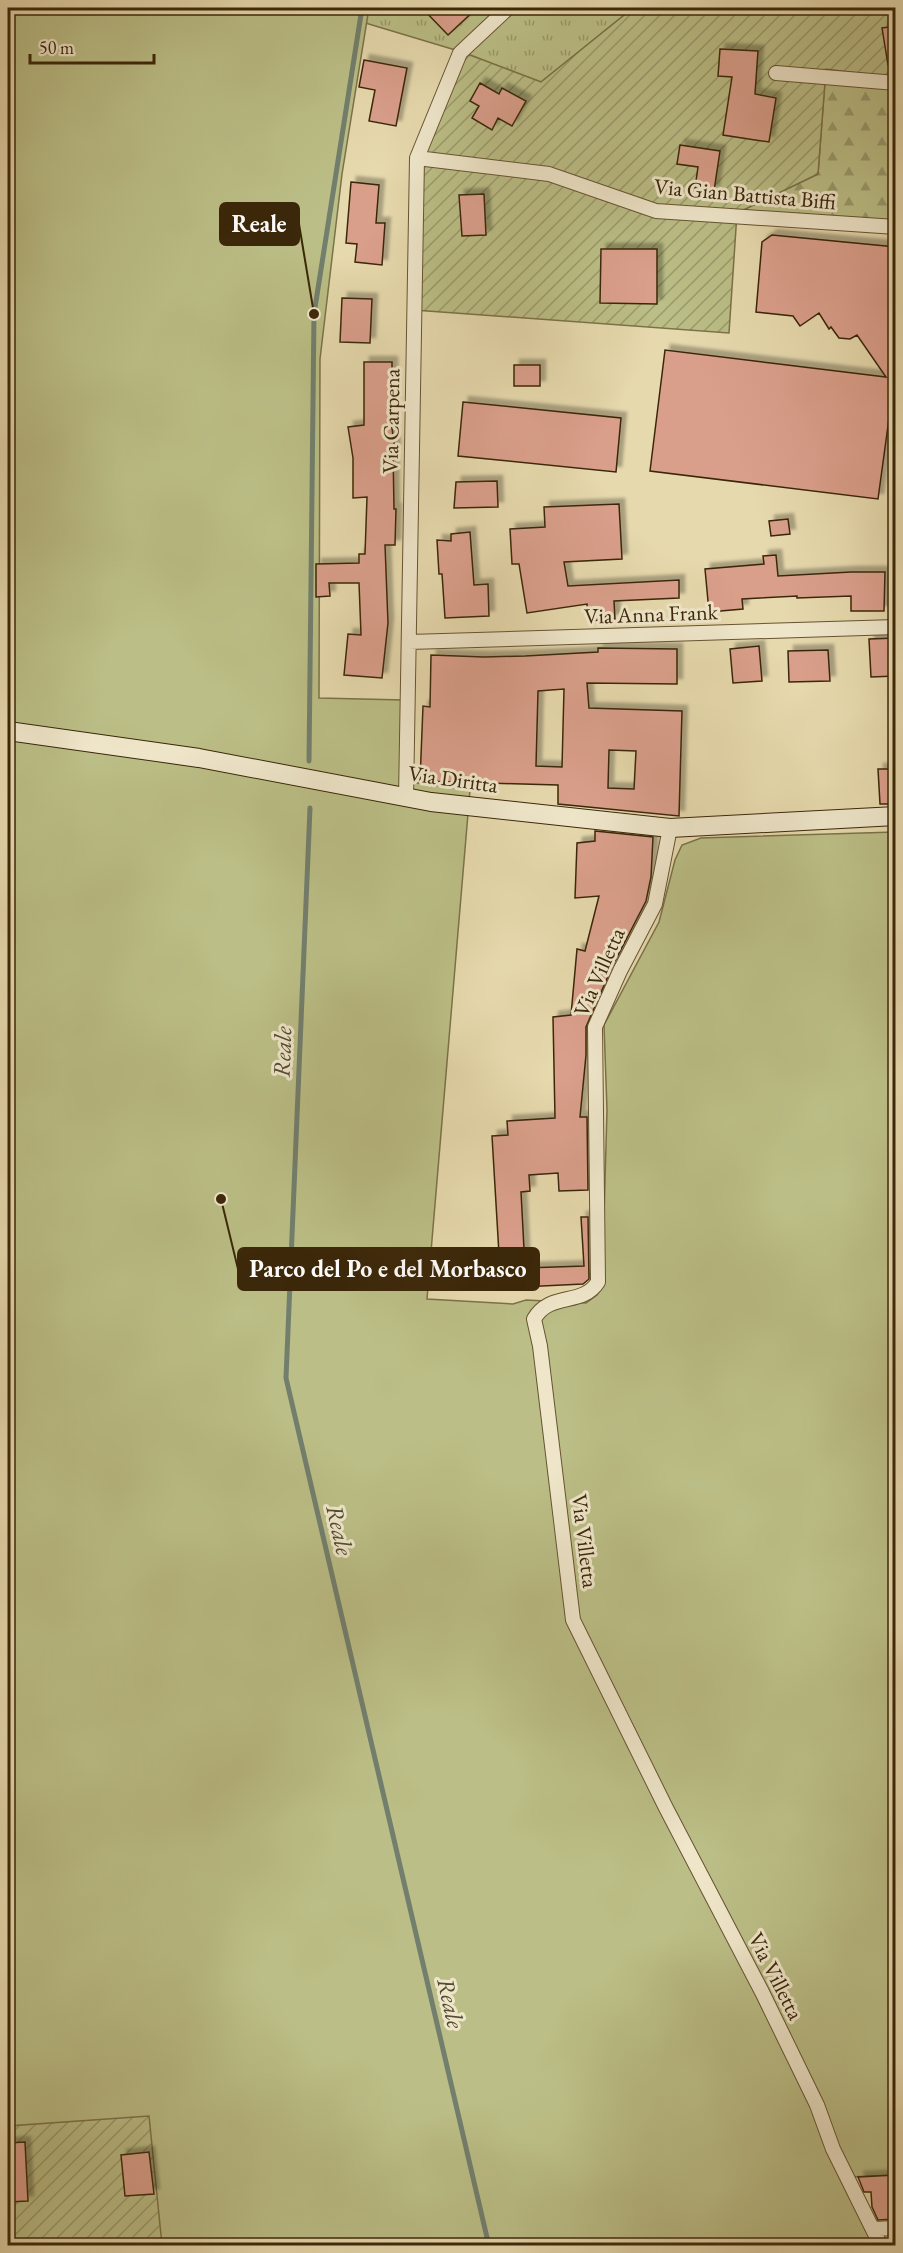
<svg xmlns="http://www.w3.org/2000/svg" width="903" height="2253" font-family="'EB Garamond',serif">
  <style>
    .grass { fill: url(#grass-tufts); stroke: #7b7248; stroke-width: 1.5 }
    .forest { fill: url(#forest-firs); stroke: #7b7248; stroke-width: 1.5 }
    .park { fill: #bbbe86; stroke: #7b7248; stroke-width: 1.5 }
    .garden { fill: url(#garden-furrows); stroke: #7b7248; stroke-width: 1.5 }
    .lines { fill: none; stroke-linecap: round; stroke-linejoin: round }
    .stream { stroke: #727f6d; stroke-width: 5 }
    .building { fill: #da9f8b; stroke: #3b2709; stroke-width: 1.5; fill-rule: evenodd; filter: url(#shadow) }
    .street-casing { stroke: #665432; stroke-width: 16 }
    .secondary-casing { stroke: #3b2709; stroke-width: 20 }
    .street { stroke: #efe6ca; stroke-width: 14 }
    .secondary { stroke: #efe6ca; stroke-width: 18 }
    .labels { text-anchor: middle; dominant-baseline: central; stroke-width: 6; stroke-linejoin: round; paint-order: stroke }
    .street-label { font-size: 22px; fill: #3b2709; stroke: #efe6ca }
    .water-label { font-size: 24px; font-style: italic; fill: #524c33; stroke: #efe6ca }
    .leader { fill: none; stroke: #3b2709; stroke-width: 2 }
    .callout-dot { fill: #3b2709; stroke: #efe6ca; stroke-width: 2 }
    .callout { fill: #3b2709; stroke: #3b2709; stroke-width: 2 }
    .callout-label { font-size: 24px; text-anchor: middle; font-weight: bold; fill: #fff }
  </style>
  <defs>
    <pattern id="grass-tufts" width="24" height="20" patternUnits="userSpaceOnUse" patternTransform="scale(1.5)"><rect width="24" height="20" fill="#bbbe86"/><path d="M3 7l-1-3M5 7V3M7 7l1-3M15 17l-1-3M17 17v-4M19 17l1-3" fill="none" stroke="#999a6c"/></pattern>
    <pattern id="forest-firs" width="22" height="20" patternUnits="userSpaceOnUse" patternTransform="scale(1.5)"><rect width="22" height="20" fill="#bbbe86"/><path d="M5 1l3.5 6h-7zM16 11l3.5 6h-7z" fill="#999a6c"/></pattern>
    <pattern id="garden-furrows" width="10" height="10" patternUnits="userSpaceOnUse" patternTransform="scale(1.5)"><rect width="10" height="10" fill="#bbbe86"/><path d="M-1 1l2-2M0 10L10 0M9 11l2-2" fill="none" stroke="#999a6c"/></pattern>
    <filter id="shadow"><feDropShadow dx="5.5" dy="-5.5" stdDeviation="1.5" flood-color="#0004"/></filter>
  </defs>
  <rect width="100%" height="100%" fill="#e6d9ad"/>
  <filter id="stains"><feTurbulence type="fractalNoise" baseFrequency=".00333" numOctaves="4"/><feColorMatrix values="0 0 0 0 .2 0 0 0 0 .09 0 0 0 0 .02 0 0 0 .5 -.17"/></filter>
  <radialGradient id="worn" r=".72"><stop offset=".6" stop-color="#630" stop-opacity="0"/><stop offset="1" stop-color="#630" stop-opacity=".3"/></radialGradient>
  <!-- grass -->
  <path class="grass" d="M365,8H633L541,82L462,52L362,22Z"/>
  <!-- forest -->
  <path class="forest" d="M826,68L895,78V231L737,213L818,174Z"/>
  <!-- park -->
  <path class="park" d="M8,8H369L342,174L320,359L319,698L404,700L403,781L470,790L427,1299L513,1304L526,1300L586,1303L597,1295L602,1287L607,1110L604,1025L659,922L675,860L682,845L701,838L895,832V2175L849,2177L878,2245L8,2246Z"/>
  <!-- garden -->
  <path class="garden" d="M633,8H895V78L826,69L818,174L737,213L729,333L414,310L415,157L462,52L541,82Z
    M149,2116L162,2245L8,2246V2126Z"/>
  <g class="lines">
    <!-- stream -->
    <path class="stream" d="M309,761L314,314L362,8
      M310,808L286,1378L489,2246"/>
  </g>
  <!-- building -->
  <path class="building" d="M422,8H477L448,35Z
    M896,26V64L888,65L882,28Z
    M720,49L758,51L755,94L776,98L769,142L723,135L732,77L718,76Z
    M364,60L407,68L396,126L369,121L375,90L359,87Z
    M480,83L499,94L502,88L526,101L512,126L498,118L492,130L472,118L479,106L470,101Z
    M680,145L720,151L714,191L695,188L698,167L677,164Z
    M351,182L379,185L376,223H385L382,265L355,262L357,244L346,243Z
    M484,194L486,235L462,236L459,195Z
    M772,235L896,247V367L878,499L650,471L665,350L886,377L857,335L850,339L839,338L831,327L829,329L819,313L800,326L793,316L756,312L762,242Z
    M601,249H657V304L600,303Z
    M342,298L372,299L370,343L340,342Z
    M364,362H392V408H389L395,449H393L394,509H396L395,545H385L388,623L382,678L344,675L348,634L361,635L359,583H329L330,596L316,597V564L359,563V554H365L367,497L353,498V458L348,427L364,425Z
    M514,365H540V386H514Z
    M463,402L621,418L616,472L458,456Z
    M497,481L498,507L454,508L456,482Z
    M619,504L622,559L564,562L568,586L679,580V598L614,601L615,619L588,621L587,604L527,613L519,564H512L510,529L545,527L544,507Z
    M788,519L790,534L771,536L769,521Z
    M470,532L474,585L488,584L489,616L445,618L442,574H439L437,540L451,541V534Z
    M776,555L778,576L851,572H885L884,611H851V596L797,598V596L742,599L743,609L709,612L705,569L764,564L763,556Z
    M896,638V676L871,677L869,639Z
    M759,646L762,681L733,683L730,649Z
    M598,648L677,649V684L587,683L589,708L682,711L679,816L558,804V785L420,781L423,706L430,707L431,655L484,657L525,656L598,652ZM564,689L562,767L536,766L538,691ZM609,750L636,751L634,789L608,788Z
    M828,650L830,681L789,682L788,651Z
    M878,769H896V804H880Z
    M595,831L653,837L651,877L646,901L612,967L586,1027V1055L580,1117H587L588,1190L559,1191L558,1173L529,1175L530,1191L521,1192L525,1268L584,1266L581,1217H588L589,1279L583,1284L501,1288L492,1136L508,1135L507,1121L555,1118L553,1017L571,1015L577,949L585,951L599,896L575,898L577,843L595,841Z
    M25,2142L28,2201L8,2202V2143Z
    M149,2152L154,2194L125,2196L121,2155Z
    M896,2175V2219L878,2220L872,2207L871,2192H864L858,2177Z"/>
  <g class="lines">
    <!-- street casing -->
    <g class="street-casing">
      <path id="street" d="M776,73L896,83
        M417,158L549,174L656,211L896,227
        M409,642L896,627
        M406,798L417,158L460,53L508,8
        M670,828L655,904L620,971L595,1027L598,1282C582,1307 550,1291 534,1319L540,1346L573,1620L666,1808L762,1992L817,2105L833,2149L881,2246
        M873,2229L896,2228"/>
    </g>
    <!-- secondary casing -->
    <g class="secondary-casing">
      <path id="secondary" d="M8,731L199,758L431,802L670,828L896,816"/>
    </g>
    <!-- street -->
    <use href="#street" class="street"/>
    <!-- secondary -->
    <use href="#secondary" class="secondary"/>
  </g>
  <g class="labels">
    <!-- street labels -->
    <g class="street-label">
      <text transform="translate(745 194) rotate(5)">Via Gian Battista Biffi</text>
      <text transform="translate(391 421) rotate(-89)">Via Carpena</text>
      <text transform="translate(651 614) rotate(-2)">Via Anna Frank</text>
      <text transform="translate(453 779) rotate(8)">Via Diritta</text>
      <text transform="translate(599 972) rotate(-66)">Via Villetta</text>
      <text transform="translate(585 1541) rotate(83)">Via Villetta</text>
      <text transform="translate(776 1976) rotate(63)">Via Villetta</text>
    </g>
    <!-- water labels -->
    <g class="water-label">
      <text transform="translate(282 1052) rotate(-88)">Reale</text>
      <text transform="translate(340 1530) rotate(77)">Reale</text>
      <text transform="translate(451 2003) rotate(77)">Reale</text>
    </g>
  </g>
  <!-- callouts -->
  <path class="leader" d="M314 314L299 224M221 1199L238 1269"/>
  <g class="callout-dot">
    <circle cx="314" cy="314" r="6"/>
    <circle cx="221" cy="1199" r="6"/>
  </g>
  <g class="callout">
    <rect x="220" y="203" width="79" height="42" rx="6"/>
    <rect x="238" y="1248" width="301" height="42" rx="6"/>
  </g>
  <g class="callout-label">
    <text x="259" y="232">Reale</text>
    <text x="388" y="1277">Parco del Po e del Morbasco</text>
  </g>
  <!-- margin -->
  <rect width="903" height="2253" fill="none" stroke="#e6d9ad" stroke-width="30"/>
  <rect x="9" y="9" width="885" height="2235" fill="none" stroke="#3b2709" stroke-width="3"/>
  <rect x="15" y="15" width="873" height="2223" fill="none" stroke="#3b2709" stroke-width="1.5"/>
  <!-- scale -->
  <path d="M30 54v9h124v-9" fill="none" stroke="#3b2709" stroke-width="3"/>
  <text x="39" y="54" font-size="18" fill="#3b2709" stroke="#efe6ca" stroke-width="4.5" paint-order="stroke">50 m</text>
  <rect width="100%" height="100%" filter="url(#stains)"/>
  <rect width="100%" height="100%" fill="url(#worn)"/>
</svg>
